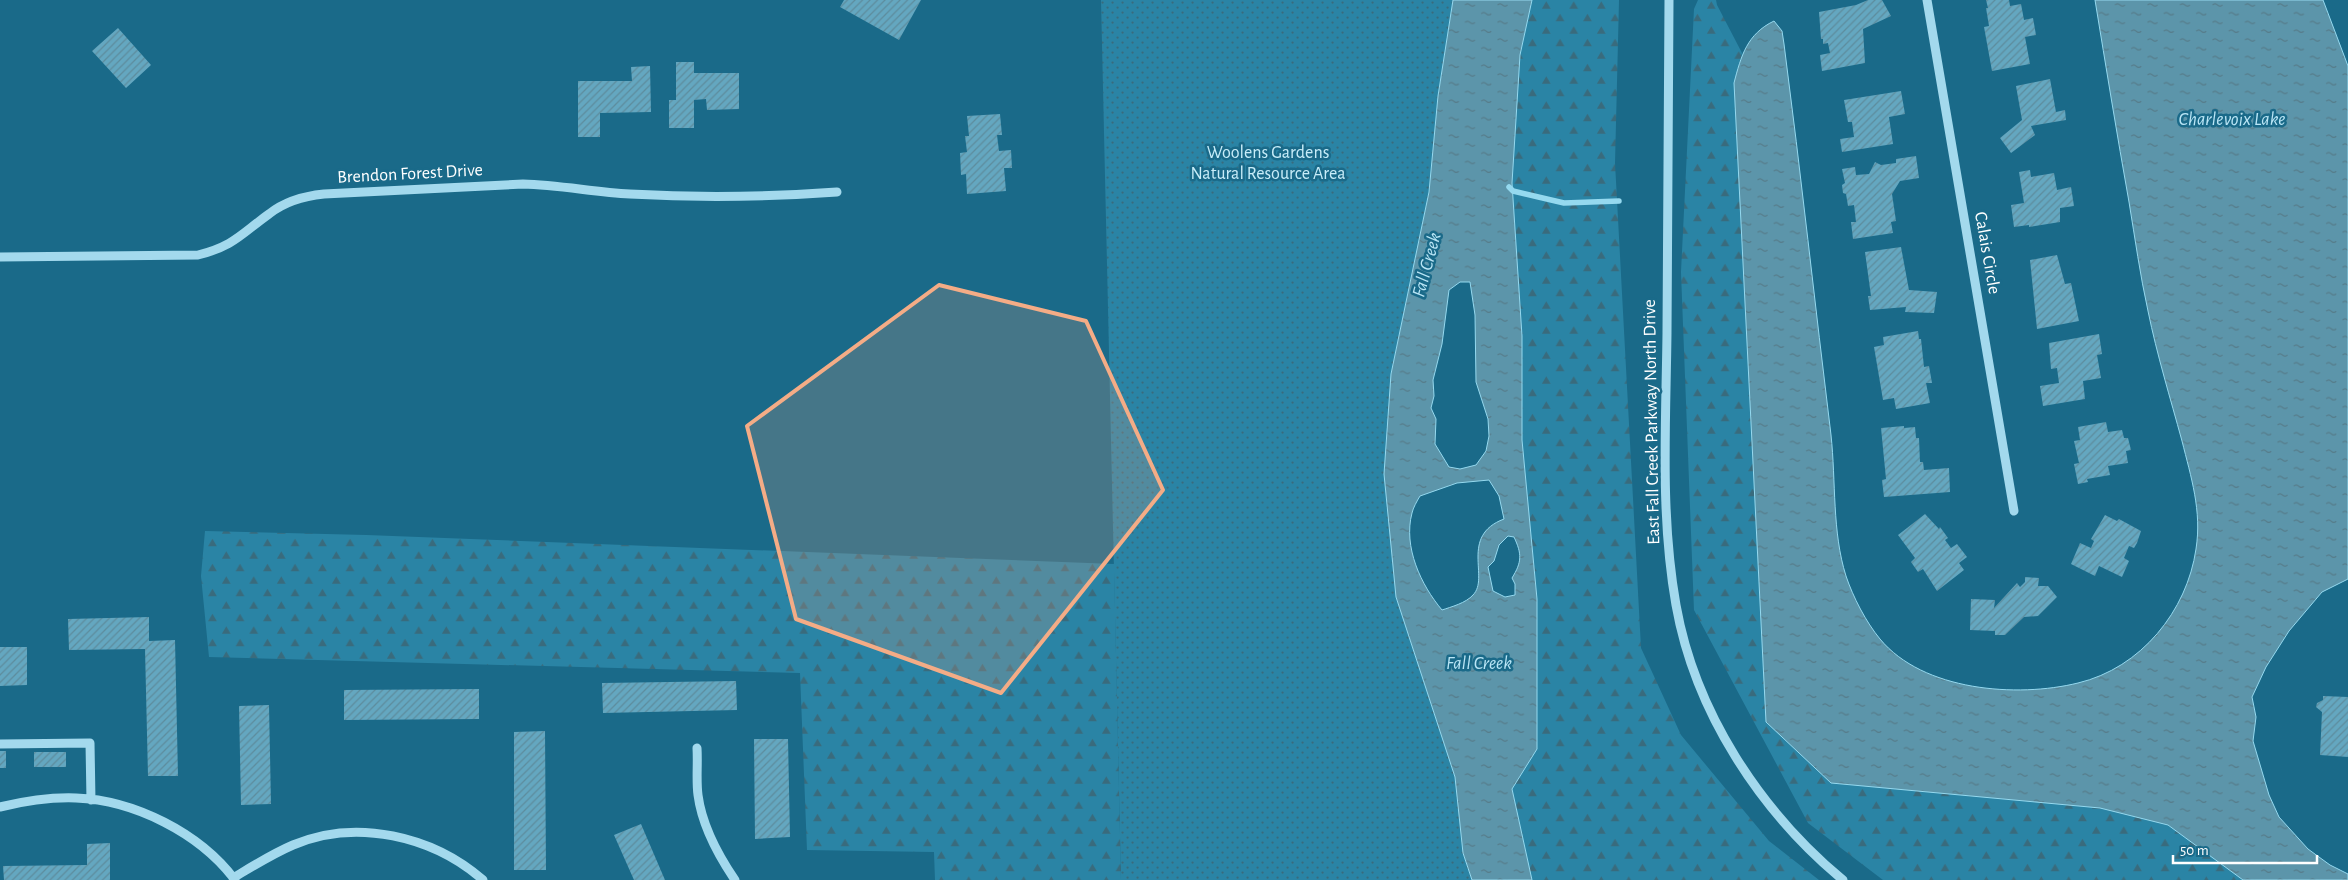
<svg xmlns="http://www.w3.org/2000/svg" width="2348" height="880" font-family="'Alegreya Sans',sans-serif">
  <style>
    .green { fill: url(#green-dots) }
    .forest { fill: url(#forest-firs) }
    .water { fill: url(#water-ripples); stroke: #95d9ef; fill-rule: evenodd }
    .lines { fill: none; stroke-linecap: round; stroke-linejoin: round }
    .stream { stroke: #95d9ef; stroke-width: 5.5 }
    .building { fill: url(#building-hatch) }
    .minor { stroke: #a3d9ed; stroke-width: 9 }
    .marked { fill: #f4ac86; fill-opacity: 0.2; stroke: #f4ac86; stroke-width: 4; stroke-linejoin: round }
    .labels { text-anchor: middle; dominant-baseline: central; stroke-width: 5; stroke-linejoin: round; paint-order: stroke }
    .park-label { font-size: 18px; fill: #c8edf9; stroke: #1a6a89 }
    .street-label { font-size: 18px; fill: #fff; stroke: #1a6a89 }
    .water-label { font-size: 19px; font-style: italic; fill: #bae6f6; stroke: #1a6a89 }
  </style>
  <defs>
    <pattern id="green-dots" width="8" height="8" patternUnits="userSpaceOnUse" patternTransform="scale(1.25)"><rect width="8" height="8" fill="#2a84a5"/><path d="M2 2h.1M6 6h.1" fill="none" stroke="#396b7d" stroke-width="1.8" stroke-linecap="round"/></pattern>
    <pattern id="forest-firs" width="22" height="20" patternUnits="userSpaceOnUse" patternTransform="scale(1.25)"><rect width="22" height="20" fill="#2a84a5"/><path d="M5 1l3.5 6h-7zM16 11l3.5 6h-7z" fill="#396b7d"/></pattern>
    <pattern id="water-ripples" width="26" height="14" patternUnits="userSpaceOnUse" patternTransform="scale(1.25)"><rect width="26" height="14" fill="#5c95aa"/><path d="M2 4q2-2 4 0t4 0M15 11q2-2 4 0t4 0" fill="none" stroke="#567b89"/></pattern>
    <pattern id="building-hatch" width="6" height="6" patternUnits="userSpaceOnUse" patternTransform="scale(1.25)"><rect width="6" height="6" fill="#64a7c0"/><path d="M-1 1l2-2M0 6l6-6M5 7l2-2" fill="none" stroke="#5d8c9d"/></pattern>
  </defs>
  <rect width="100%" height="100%" fill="#1a6a89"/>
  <!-- green -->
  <path class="green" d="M1101,0H1453L1438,96L1429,192L1391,374L1396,597L1455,777L1463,853L1472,880H1121Z"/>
  <!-- forest -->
  <path class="forest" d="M1532,0H1619L1615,163L1641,648L1681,735L1769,841L1819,880H1532L1512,789L1537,749V599L1522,440V336L1512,183L1520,55Z
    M1698,0H1716L1717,5L1742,53L1734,83L1766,722L2013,799L2100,808L2168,825L2243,880H1883L1808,823L1694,610L1681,272L1694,9Z
    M205,531L366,535L1114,564L1121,880H935L934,852L807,850L800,673L209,657L201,576Z"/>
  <!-- water -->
  <path class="water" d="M1453,0H1532L1520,55L1512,183L1522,336V440L1537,599V749L1512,789L1532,880H1472L1463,853L1455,777L1396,597L1384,474L1391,374L1429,192L1438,96ZM1460,282H1470L1475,315L1476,382L1488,419L1489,436L1486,451L1476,465L1460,469L1449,467L1435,444L1436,419L1431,408L1434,396L1433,380L1442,344L1449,290ZM1489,480L1499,496L1504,519C1459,536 1490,578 1473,595C1466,603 1451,607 1442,610C1421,585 1403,547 1412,513C1413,508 1417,501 1420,496L1457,483ZM1508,536L1514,537C1522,554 1522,562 1512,578L1515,584V595L1505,597L1493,591L1488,567L1494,561L1499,545Z
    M2095,0H2323L2348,66V579L2322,592L2289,631L2266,667L2252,697L2256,717L2253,741L2269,795L2279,817L2308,849L2330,865L2348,874V880H2243L2168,825L2100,808L1831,783L1766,722L1734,83C1741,56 1747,34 1774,21L1782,31L1784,44C1801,174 1815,305 1831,435C1836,481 1832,532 1846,576C1853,597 1866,622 1880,639C1923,691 2017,698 2078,683C2141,668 2187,611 2196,549C2202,511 2191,477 2182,441C2170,397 2157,355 2148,311C2140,275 2135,238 2129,202C2117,135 2106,67 2095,0Z"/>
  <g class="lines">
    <!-- stream -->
    <path class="stream" d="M1509,187L1513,191L1564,203L1619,201"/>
  </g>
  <!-- building -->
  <path class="building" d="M844,0H921L899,40L840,7Z
    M1868,0H1882L1891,16L1863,29L1865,63L1822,71L1820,55L1830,53L1828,43L1823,44V39H1821L1819,12L1856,5Z
    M1986,0H2009L2010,6L2021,4L2024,20L2033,18L2036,35L2025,37L2030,64L1992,71L1984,27L1989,26L1986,8H1988Z
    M118,28L151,65L126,88L92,51Z
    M676,62H694V73H739V109L707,110L706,99L694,100V128H669V100H676Z
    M650,66L651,112L600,113V137H578V81H632L631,67Z
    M2050,79L2056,112L2065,110L2066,120L2031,126L2035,135L2011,153L2000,138L2022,120L2016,86Z
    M1901,91L1905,114L1889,117L1893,144L1842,152L1840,139L1854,137L1852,122H1848L1844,100Z
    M1000,114L1002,135H997L999,151L1011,150L1012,168H1004L1006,191L967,194L966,174L961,175L960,153L967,152L965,136H969L967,116Z
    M1916,156L1919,178L1900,181L1892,194L1896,221L1891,222L1893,233L1853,239L1851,222H1856L1854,205L1848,206L1846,194L1843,193L1842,185L1845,183L1842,169L1855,167L1856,175L1869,174L1875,162L1881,165L1896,163V159Z
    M2030,170L2031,177L2054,173L2057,190L2071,187L2074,206L2060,208V222L2029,227V225L2014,227L2011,205L2024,203L2019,172Z
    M1901,247L1909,290L1937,292L1934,313L1905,312L1906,307L1870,310L1868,296H1871L1865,252Z
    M2057,255L2065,284L2071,283L2079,321L2037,329L2030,260Z
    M1918,331L1919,339H1921L1924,367L1929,366L1932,383H1926L1930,403L1896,409L1894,398L1883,400L1874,347L1884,345L1883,337Z
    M2099,334L2102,354L2097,355L2101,378L2083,381L2085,399L2043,406L2040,386L2059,383L2057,368L2051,369L2049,343Z
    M2106,422L2108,432L2122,430L2124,438H2128L2131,450L2126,451L2128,463L2108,466L2110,475L2087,479L2088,482L2078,484L2074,464L2079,463L2074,441L2080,440L2078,427Z
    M1904,426V428L1915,427L1916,438H1919L1920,462H1923L1924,470L1949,468L1950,492L1884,497L1882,480L1886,479L1881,428Z
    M1925,514L1939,529L1940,527L1948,538L1945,540L1951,548L1957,544L1967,557L1959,563L1964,570L1937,591L1923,569L1918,572L1911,562L1915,558L1898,535Z
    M2105,515L2117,521L2119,519L2141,531L2137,543L2134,548L2129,546L2124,558L2129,561L2122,577L2099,566L2095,576L2071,564L2080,543L2091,548L2094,541L2091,539Z
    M2025,577L2039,578L2038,586H2048L2057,597L2038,616L2024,617L2005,635H1995V631L1970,630L1971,599L1995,600L1994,608L2017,583L2020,587L2025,582Z
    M149,617V641L175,640L178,776H148L145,649L69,650L68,619Z
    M0,647H27V685L0,686Z
    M736,681L737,710L603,713L602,683Z
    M479,689V719L344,720V690Z
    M2323,696L2348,697V757L2320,755L2322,712L2316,707L2317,703L2323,700Z
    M269,705L271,804L241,805L239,706Z
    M545,731L546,870H514V732Z
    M754,739H788L790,837L755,839Z
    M0,751H6V768H0Z
    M34,752H66V767H34Z
    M641,824L665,880H634L614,835Z
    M110,843V880H4L3,866L87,865V844Z"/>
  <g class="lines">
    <!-- minor -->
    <path class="minor" d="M1669,0C1668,111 1667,222 1667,333C1666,423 1660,515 1676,605C1695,712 1760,811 1843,880
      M1927,0L2014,511
      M0,257L198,255C234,246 241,234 269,214C284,202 304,196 324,194L523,184C559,185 594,192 630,194C699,198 768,197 837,192
      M0,744L90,743L91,800
      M697,748C698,764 696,780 698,795C702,826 718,855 735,880
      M0,807C25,801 50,797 76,798C134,800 200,833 235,880
      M233,878C253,866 272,854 293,845C356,818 433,836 483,880"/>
  </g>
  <!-- marked area -->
  <path class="marked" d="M939,285L1086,321L1163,490L1001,693L796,619L747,426Z"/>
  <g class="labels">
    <!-- park labels -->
    <g class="park-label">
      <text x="1268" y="153">Woolens Gardens<tspan x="1268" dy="21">Natural Resource Area</tspan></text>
    </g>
    <!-- street labels -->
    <g class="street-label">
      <text transform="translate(410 174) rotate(-3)">Brendon Forest Drive</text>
      <text transform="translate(1987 253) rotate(80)">Calais Circle</text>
      <text transform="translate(1652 422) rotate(-91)">East Fall Creek Parkway North Drive</text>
    </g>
    <!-- water labels -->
    <g class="water-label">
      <text x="2232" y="119">Charlevoix Lake</text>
      <text transform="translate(1427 265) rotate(-75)">Fall Creek</text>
      <text x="1479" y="663">Fall Creek</text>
    </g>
  </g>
  <!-- scale -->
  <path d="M2173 855v8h144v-8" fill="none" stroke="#ffffff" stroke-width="2.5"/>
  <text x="2180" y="855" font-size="15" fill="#ffffff" stroke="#1a6a89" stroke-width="4" paint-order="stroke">50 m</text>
</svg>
